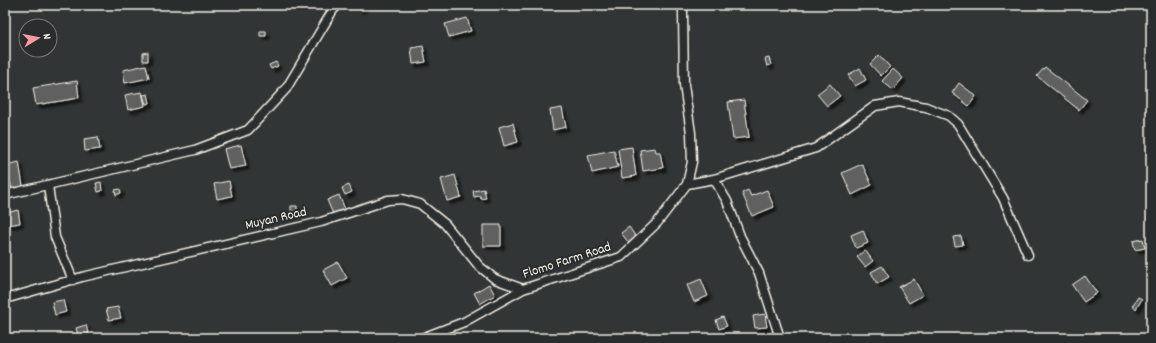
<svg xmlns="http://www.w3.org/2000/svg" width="1156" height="343" font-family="Dekko,sans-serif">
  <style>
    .building { fill: #5f605f; stroke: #f4f1e8; filter: url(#shadow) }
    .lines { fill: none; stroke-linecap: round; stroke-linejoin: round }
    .minor-casing { stroke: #f4f1e8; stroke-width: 11 }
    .minor { stroke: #2a2d2e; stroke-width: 8 }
    .labels { text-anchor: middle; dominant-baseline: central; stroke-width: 4; stroke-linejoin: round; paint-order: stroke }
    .street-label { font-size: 14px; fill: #f4f1e8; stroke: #2a2d2e }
  </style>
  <defs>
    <filter id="shadow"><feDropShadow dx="3.5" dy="3.5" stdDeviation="1" flood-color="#0009"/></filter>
  </defs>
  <rect width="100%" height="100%" fill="#323535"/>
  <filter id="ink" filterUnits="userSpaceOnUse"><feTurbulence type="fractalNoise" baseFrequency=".025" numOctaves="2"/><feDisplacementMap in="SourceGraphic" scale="8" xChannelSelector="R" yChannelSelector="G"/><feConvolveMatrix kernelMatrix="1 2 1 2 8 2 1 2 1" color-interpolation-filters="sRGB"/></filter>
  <g filter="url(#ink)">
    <!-- building -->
    <path class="building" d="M356,5H367L360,10Z
      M467,18L471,31L449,37L445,24Z
      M260,31H266V36H260Z
      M423,46L426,62L413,64L411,48Z
      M148,52V61H143V53Z
      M879,55L890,67L881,76L870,64Z
      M769,58L771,65L767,66L765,59Z
      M276,62L278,66L271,69L269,65Z
      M146,65L149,78L125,83L123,70Z
      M1045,67L1087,100L1079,110L1037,76Z
      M860,68L866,80L855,86L848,75Z
      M893,69L903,78L893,90L882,81Z
      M77,81L79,98L36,105L33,88Z
      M959,83L976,96L969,106L952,93Z
      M830,84L840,96L827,106L817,94Z
      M142,92L145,106L128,110L125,95Z
      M148,94L150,103L146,104L143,95Z
      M744,100L749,137L733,139L728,102Z
      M562,108L566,127L553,130L550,110Z
      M513,123L518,142L504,146L499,127Z
      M98,137L100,149L85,151L84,139Z
      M241,145L246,166L229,169L224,149Z
      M632,147L636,176L622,178L618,149Z
      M655,148L656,152H660L663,168L643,171L640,150Z
      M614,150L618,167L592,173L588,155Z
      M19,162L23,186L12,189L6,165Z
      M862,164L872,185L852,195L842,173Z
      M455,175L461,197L447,201L441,179Z
      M229,181L232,196L217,199L214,184Z
      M101,182L102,191L98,192L96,183Z
      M349,185L352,192L345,195L342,188Z
      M120,189L121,193L116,195L115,190Z
      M484,189L486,198L481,199L480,196L474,197L473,191Z
      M748,190L751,196L767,190L774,207L752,216L742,193Z
      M339,195L345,209L333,214L327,200Z
      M291,206H297V211L291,212Z
      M18,210L20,223L8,225L6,213Z
      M483,225H501V246H483Z
      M629,227L636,237L629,243L621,233Z
      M863,230L868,243L856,248L851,235Z
      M961,236L963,245L955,246L953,237Z
      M1143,239L1145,248L1135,250L1133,241Z
      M865,250L873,261L865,267L857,257Z
      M338,262L347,278L332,286L323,270Z
      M882,266L889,277L877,284L871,272Z
      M1085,276L1097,293L1084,302L1072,285Z
      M701,279L708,296L694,302L687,285Z
      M914,279L923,295L909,303L899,287Z
      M489,284L495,295L480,304L474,293Z
      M1138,297L1142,299L1136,309L1132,306Z
      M63,300L66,312L55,315L52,302Z
      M118,307L121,318L109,320L106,309Z
      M765,314L767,327L755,328L753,316Z
      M723,317L727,326L719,329L716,320Z
      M86,325L89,336L79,338L76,328Z"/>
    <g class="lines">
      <!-- minor casing -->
      <g class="minor-casing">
        <path id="minor" d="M714,179L727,201L740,236L759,273L780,338
          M687,184L714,179L816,148L875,106L899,102L926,107L949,116L958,124L1003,198L1028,255
          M48,185L55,237L73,280
          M5,195L195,150L248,130L286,89L333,10L338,5
          M5,299L82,277L321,222L388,200L402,199L420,204L445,224L479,266L495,279L523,289
          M422,338L464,322L523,289L621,257L657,223L687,184L692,162L691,133L684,85L683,12L682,5"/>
      </g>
      <!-- minor -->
      <use href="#minor" class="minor"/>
    </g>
  </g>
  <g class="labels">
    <!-- street labels -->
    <g class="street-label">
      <text transform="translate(276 219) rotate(-13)">Muyan Road</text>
      <text transform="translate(567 261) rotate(-18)">Flomo Farm Road</text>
    </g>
  </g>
  <!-- margin -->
  <rect width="1156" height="343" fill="none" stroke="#2a2d2e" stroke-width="20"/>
  <rect x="10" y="10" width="1136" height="323" fill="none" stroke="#f4f1e8" stroke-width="1.5" filter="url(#ink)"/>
  <!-- north arrow -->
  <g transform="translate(38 38) rotate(80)"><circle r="19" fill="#2a2d2e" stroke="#7b7b78"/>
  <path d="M0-3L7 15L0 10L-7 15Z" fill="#ff9aa2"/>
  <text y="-6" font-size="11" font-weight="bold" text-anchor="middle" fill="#f4f1e8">N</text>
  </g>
</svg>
